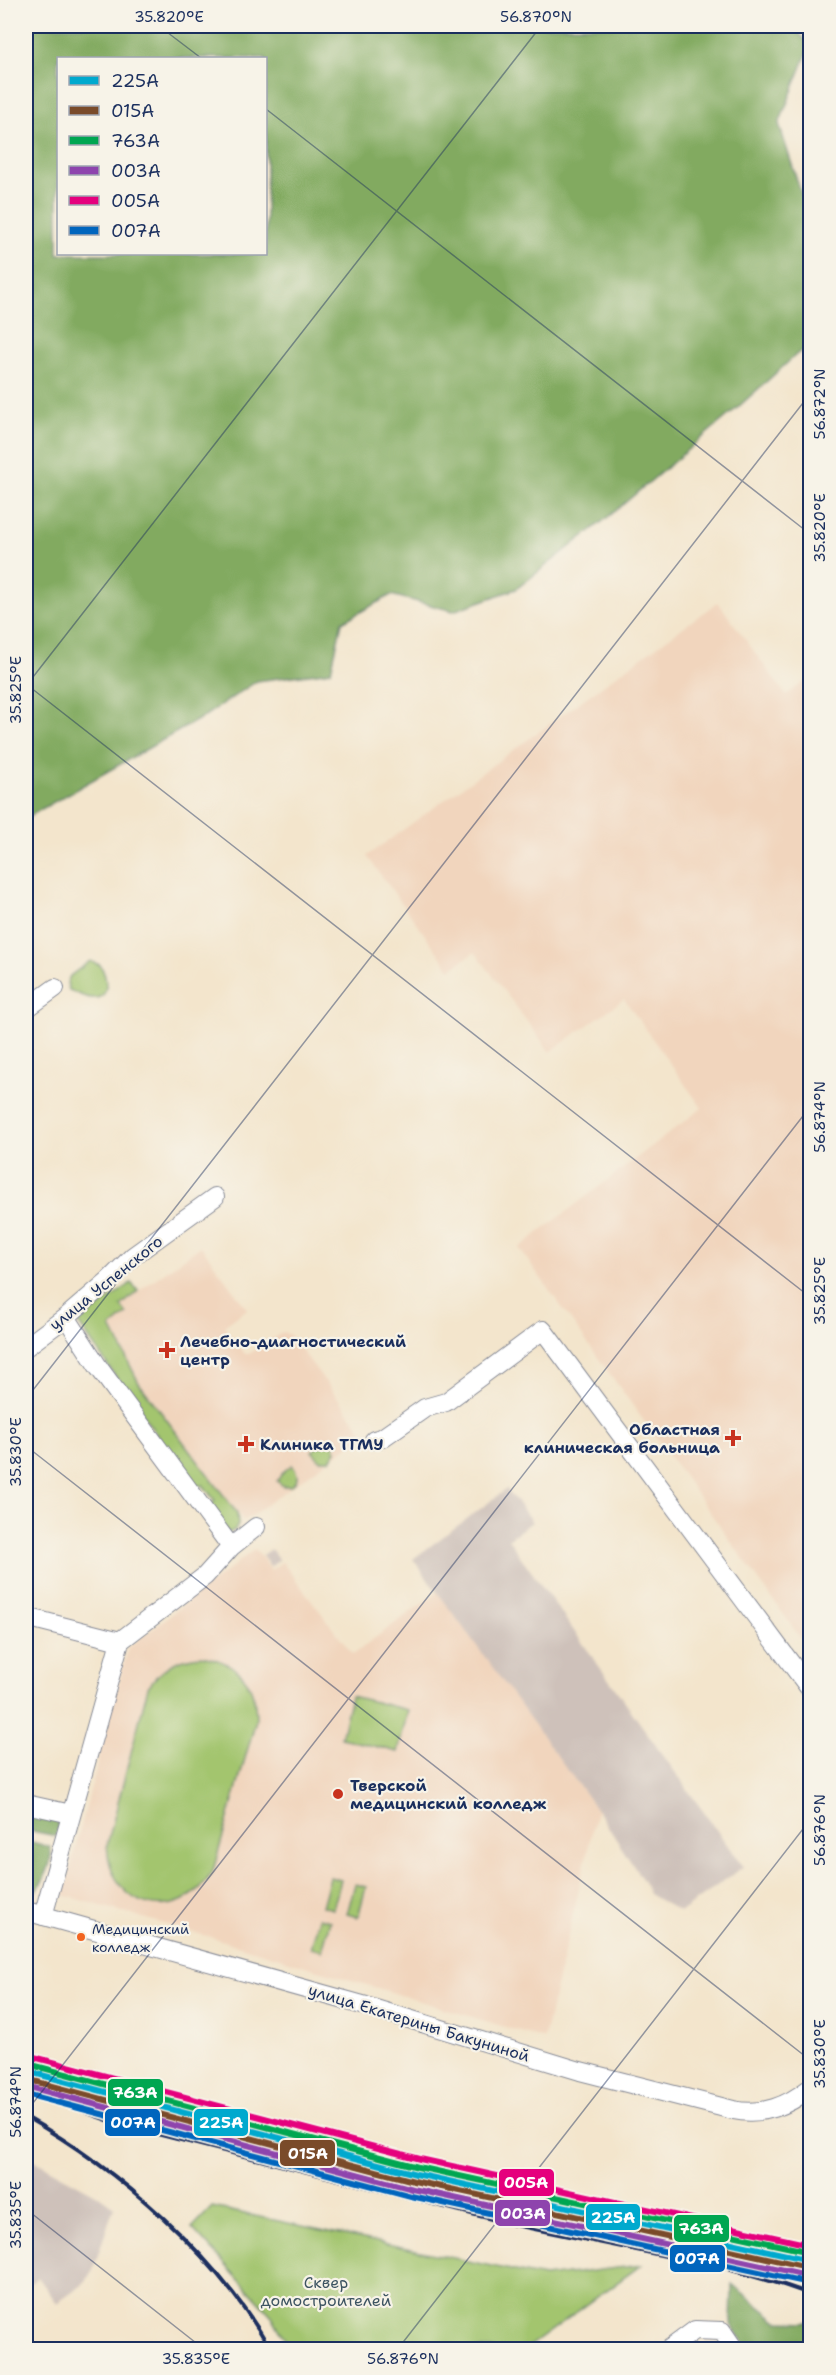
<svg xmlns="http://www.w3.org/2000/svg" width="836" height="2375" font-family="'Shantell Sans',sans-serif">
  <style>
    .built { fill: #f1d5bd }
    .industrial { fill: #cec1ba }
    .green { fill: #a3c56e; stroke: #5f7a66; stroke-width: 1.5 }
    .forest { fill: #82aa61; stroke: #4e6c60; stroke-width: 1.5; fill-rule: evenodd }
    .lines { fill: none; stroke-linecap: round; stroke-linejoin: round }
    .minor-casing { stroke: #878a95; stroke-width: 20 }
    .minor { stroke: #fff; stroke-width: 18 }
    .rail { stroke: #1b2f5e; stroke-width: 4 }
    .rail-1-casing { stroke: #f7f3e8; stroke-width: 10 }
    .rail-2-casing { stroke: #f7f3e8; stroke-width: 10 }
    .rail-3-casing { stroke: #f7f3e8; stroke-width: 10 }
    .rail-4-casing { stroke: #f7f3e8; stroke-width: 10 }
    .rail-5-casing { stroke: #f7f3e8; stroke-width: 10 }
    .rail-6-casing { stroke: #f7f3e8; stroke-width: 10 }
    .rail-1 { stroke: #00a9ce; stroke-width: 6 }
    .rail-2 { stroke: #7a4b2a; stroke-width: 6 }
    .rail-3 { stroke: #00a651; stroke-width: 6 }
    .rail-4 { stroke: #8e44ad; stroke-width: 6 }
    .rail-5 { stroke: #e5007d; stroke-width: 6 }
    .rail-6 { stroke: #0065bd; stroke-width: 6 }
    .ticks { fill: none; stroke: #1b2f5e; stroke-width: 1.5; stroke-opacity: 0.45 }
    .poi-dot { fill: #c8321e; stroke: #f7f3e8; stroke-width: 2 }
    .bus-dot { fill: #f26522; stroke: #f7f3e8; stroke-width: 2 }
    .labels { text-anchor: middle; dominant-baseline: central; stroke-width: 4.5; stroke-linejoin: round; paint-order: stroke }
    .bus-label { font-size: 14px; fill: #1b2f5e; stroke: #f7f3e8; text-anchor: start }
    .street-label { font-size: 16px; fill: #1b2f5e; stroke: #f7f3e8 }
    .poi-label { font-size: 16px; font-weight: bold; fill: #1b2f5e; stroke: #f7f3e8; text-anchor: start }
    .park-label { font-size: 16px; fill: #3d5462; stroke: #f7f3e8 }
    .line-badge { stroke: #f7f3e8; stroke-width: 2 }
    .badge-label { font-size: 16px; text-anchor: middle; font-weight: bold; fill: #fff }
    .neatline { fill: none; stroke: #1b2f5e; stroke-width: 2 }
    .ticks-label { font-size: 15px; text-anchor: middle; fill: #1b2f5e }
  </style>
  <rect width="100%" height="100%" fill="#f7f3e8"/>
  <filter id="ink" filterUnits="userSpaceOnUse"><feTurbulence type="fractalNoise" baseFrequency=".0167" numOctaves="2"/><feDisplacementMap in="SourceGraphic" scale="12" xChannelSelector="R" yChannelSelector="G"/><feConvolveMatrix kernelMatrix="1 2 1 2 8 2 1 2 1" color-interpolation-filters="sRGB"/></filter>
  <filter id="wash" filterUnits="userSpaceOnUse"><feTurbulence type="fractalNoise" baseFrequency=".008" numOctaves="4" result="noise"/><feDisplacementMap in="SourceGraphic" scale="24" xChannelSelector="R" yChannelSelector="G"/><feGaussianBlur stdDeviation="1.35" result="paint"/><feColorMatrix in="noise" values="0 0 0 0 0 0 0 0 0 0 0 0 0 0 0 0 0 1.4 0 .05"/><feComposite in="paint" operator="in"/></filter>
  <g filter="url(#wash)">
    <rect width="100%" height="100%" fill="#f3e5cc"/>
    <!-- built -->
    <path class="built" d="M718,602L786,695L810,678V1651L519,1248L702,1108L624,999L550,1052L475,952L450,969L367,856Z
      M201,1246L247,1309L224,1326L245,1354H249L283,1332L290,1335L365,1434L244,1521L93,1324Z
      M255,1549L271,1570L282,1562L353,1654L438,1592L597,1810L544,2039L217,1939L63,1895L128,1648Z"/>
    <!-- industrial -->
    <path class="industrial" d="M507,1489L532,1522L508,1539L743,1867L680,1912L649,1894L644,1882L597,1810L413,1559Z
      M271,1549L279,1560L270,1567L262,1555Z
      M26,2156L96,2194L114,2207L91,2275L81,2286L57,2303L38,2277L26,2287Z"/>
    <!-- green -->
    <path class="green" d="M90,961L100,965C107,975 112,1000 92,998C84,998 75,992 69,990L67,983L70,976Z
      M131,1283L138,1291L121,1306L127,1314L111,1327L139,1383L237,1513L238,1525L235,1530L228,1533L208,1507L215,1501L203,1485L194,1488L78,1323Z
      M333,1443L336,1451L330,1460H320L312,1451L317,1447Z
      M292,1465C298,1473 300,1479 291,1486H283L277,1481L283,1472Z
      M201,1656C239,1662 256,1682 256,1720L213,1871C180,1928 110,1911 107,1845L148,1687C162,1667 177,1658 201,1656Z
      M351,1696L408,1710L398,1752L341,1738Z
      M330,1877L341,1880L333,1909L322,1906Z
      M355,1884L366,1887L358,1917L347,1914Z
      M319,1918L330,1921L322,1951L311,1948Z
      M212,2207L544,2277L641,2265L526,2349H290L272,2316L192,2228Z"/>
    <!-- forest -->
    <path class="forest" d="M26,26H793L810,46L779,124L810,221V345L797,354L736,409L607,518L516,589L453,611L391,595L342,622L331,671L257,681L203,717L26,818ZM58,58H266V254H58Z
      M26,1809L61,1817L56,1836L26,1830Z
      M32,1842L50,1847C54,1863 43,1883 33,1894H26V1848Z
      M732,2284L778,2321L810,2322V2349H748L731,2325Z"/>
  </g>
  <g filter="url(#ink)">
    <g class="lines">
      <!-- minor casing -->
      <g class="minor-casing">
        <path id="minor" d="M26,1009L55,988
          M66,1317L99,1368L231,1547
          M26,1347L66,1317L109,1280L133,1256L215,1197
          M374,1440L382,1438L425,1408L446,1402L543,1330L810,1689
          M26,1617L120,1641
          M26,1804L71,1814
          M26,1911L366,2006L580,2071L733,2110C763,2116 787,2106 810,2088
          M43,1916L120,1641L205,1576L231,1547L256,1527
          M668,2350L695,2330L722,2331L735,2350"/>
      </g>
      <!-- minor -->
      <use href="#minor" class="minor"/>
      <!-- rail -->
      <path class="rail" d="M26,2092L122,2125L515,2225L724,2268L784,2285L810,2294
        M26,2117C118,2169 218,2256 271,2350"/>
      <!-- rail-1 casing -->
      <g class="rail-1-casing">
        <path id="rail-1" d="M26,2071L416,2174L810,2260"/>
      </g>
      <!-- rail-2 casing -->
      <g class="rail-2-casing">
        <path id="rail-2" d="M26,2079L414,2181L808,2267"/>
      </g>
      <!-- rail-3 casing -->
      <g class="rail-3-casing">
        <path id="rail-3" d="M28,2064L418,2167L810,2252"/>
      </g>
      <!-- rail-4 casing -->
      <g class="rail-4-casing">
        <path id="rail-4" d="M26,2086L413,2189L807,2275"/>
      </g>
      <!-- rail-5 casing -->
      <g class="rail-5-casing">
        <path id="rail-5" d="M30,2056L420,2159L810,2245"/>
      </g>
      <!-- rail-6 casing -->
      <g class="rail-6-casing">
        <path id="rail-6" d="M26,2094L411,2196L805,2282"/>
      </g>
      <!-- rail-1 -->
      <use href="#rail-1" class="rail-1"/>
      <!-- rail-2 -->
      <use href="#rail-2" class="rail-2"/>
      <!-- rail-3 -->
      <use href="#rail-3" class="rail-3"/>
      <!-- rail-4 -->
      <use href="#rail-4" class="rail-4"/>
      <!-- rail-5 -->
      <use href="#rail-5" class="rail-5"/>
      <!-- rail-6 -->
      <use href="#rail-6" class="rail-6"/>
    </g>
  </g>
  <!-- ticks -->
  <path class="ticks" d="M159,26L201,58M266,109L810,534M26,684L810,1297M26,686L541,26M26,1399L810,394M26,1446L810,2060M26,2112L810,1107M26,2209L205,2350M397,2350L810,1820"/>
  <!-- markers -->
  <g class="poi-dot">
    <path d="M164 1341h6v6h6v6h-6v6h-6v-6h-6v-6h6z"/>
    <path d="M730 1429h6v6h6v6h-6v6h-6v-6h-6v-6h6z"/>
    <path d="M243 1435h6v6h6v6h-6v6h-6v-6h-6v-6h6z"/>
    <circle cx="338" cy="1794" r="6"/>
  </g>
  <circle class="bus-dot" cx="81" cy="1937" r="5"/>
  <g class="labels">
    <!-- bus labels -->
    <g class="bus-label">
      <text x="92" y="1929">Медицинский<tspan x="92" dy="18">колледж</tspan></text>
    </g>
    <!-- street labels -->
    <g class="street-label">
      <text transform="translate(106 1283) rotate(-39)">улица Успенского</text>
      <text transform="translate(419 2023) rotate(17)">улица Екатерины Бакуниной</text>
    </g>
    <!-- poi labels -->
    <g class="poi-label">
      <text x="180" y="1341">Лечебно-диагностический<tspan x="180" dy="18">центр</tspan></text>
      <text x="720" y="1429" text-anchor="end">Областная<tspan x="720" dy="18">клиническая больница</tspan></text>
      <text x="260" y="1444">Клиника ТГМУ</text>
      <text x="350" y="1785">Тверской<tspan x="350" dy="18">медицинский колледж</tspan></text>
    </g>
    <!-- park labels -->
    <g class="park-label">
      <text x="326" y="2282">Сквер<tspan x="326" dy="18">домостроителей</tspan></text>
    </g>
  </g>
  <g class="line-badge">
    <rect x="107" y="2078" width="57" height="29" rx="6" fill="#00a651"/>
    <rect x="104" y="2108" width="57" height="29" rx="6" fill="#0065bd"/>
    <rect x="193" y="2108" width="56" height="29" rx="6" fill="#00a9ce"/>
    <rect x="279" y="2139" width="57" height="28" rx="6" fill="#7a4b2a"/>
    <rect x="498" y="2168" width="57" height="29" rx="6" fill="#e5007d"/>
    <rect x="494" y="2199" width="57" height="28" rx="6" fill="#8e44ad"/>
    <rect x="585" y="2203" width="56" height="28" rx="6" fill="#00a9ce"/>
    <rect x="673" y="2214" width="57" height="29" rx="6" fill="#00a651"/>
    <rect x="669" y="2244" width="57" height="29" rx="6" fill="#0065bd"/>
  </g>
  <g class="badge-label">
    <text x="135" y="2098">763А</text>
    <text x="133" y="2128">007А</text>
    <text x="221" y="2128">225А</text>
    <text x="308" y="2159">015А</text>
    <text x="526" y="2188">005А</text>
    <text x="523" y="2219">003А</text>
    <text x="613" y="2223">225А</text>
    <text x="701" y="2234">763А</text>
    <text x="697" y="2264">007А</text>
  </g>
  <!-- margin -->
  <rect width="836" height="2375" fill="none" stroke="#f7f3e8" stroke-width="66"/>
  <!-- legend -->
  <rect x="57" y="57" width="210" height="198" fill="#f7f3e8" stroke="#9fa5b1" stroke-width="1.5"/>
  <rect x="69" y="76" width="30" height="9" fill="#00a9ce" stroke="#9fa5b1" stroke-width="1.5"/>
  <text x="111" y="87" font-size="18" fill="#1b2f5e">225А</text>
  <rect x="69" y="106" width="30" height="9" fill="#7a4b2a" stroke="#9fa5b1" stroke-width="1.5"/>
  <text x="111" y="117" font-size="18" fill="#1b2f5e">015А</text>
  <rect x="69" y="136" width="30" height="9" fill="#00a651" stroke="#9fa5b1" stroke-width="1.5"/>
  <text x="111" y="147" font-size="18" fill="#1b2f5e">763А</text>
  <rect x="69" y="166" width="30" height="9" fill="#8e44ad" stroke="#9fa5b1" stroke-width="1.5"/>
  <text x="111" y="177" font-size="18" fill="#1b2f5e">003А</text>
  <rect x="69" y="196" width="30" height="9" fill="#e5007d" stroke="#9fa5b1" stroke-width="1.5"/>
  <text x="111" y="207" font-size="18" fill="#1b2f5e">005А</text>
  <rect x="69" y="226" width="30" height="9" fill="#0065bd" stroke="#9fa5b1" stroke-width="1.5"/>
  <text x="111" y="237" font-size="18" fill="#1b2f5e">007А</text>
  <rect x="33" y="33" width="770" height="2309" class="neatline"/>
  <g class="ticks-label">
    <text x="169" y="22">35.820°E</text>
    <text x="536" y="22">56.870°N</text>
    <text transform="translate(820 404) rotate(-90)" y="5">56.872°N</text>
    <text transform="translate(820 528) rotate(-90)" y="5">35.820°E</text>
    <text transform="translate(16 690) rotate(-90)" y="5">35.825°E</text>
    <text transform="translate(820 1117) rotate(-90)" y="5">56.874°N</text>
    <text transform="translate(820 1291) rotate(-90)" y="5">35.825°E</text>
    <text transform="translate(16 1452) rotate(-90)" y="5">35.830°E</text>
    <text transform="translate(820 1830) rotate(-90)" y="5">56.876°N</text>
    <text transform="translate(820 2054) rotate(-90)" y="5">35.830°E</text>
    <text transform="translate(16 2102) rotate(-90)" y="5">56.874°N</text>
    <text transform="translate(16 2215) rotate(-90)" y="5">35.835°E</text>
    <text x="196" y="2364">35.835°E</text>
    <text x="403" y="2364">56.876°N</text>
  </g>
</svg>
